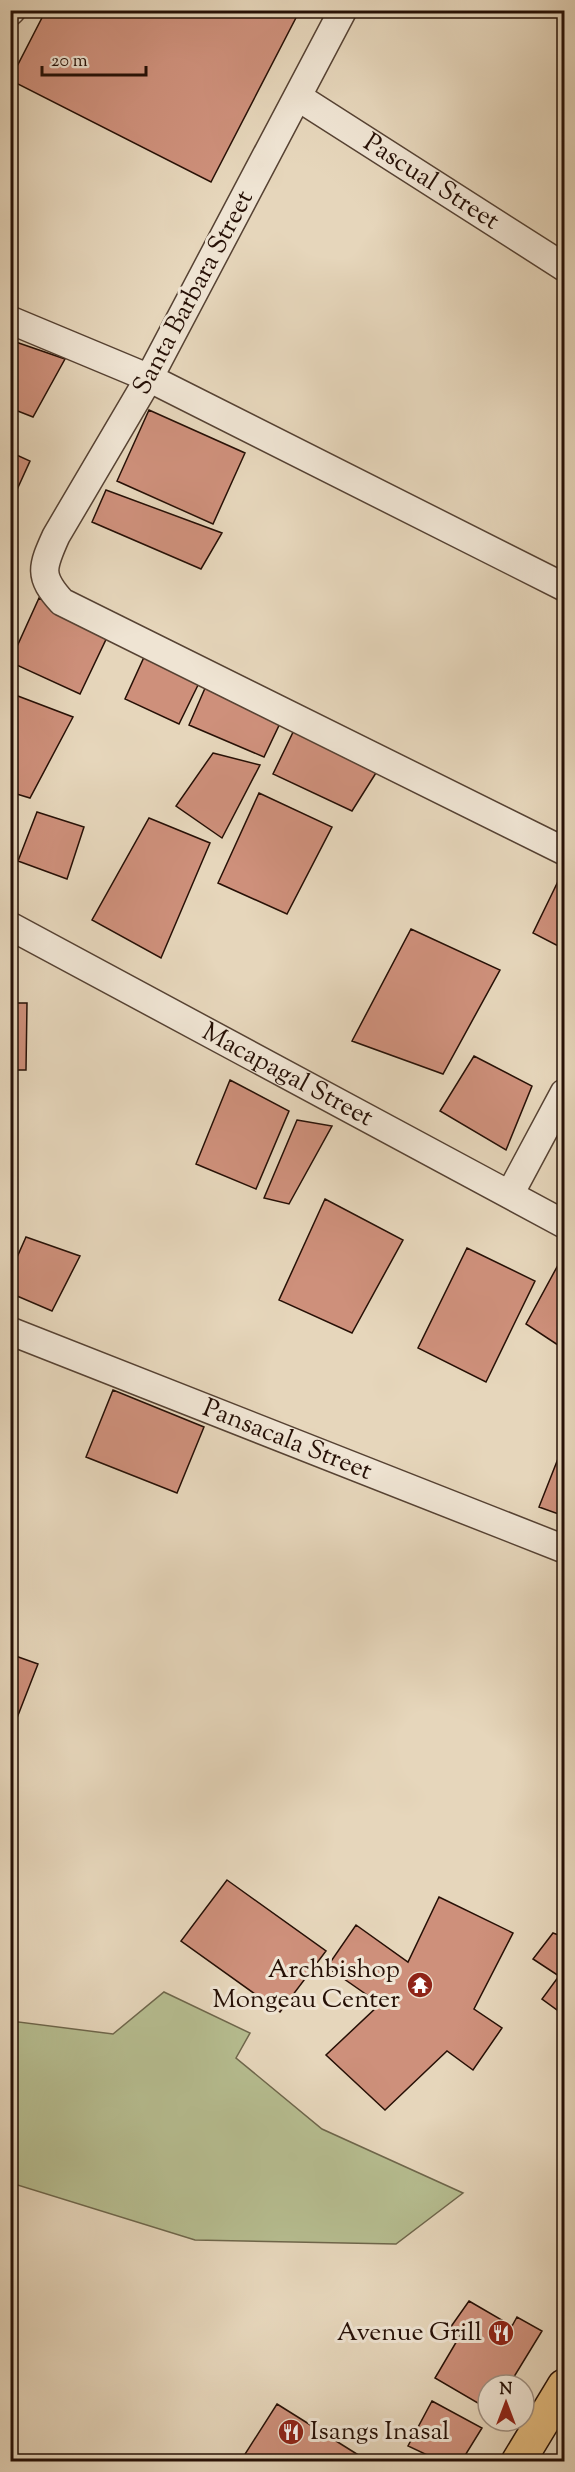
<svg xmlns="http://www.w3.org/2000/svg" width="575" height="2472" font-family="'Sorts Mill Goudy',serif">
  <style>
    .green { fill: #b6bd90; stroke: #6e664b; stroke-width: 1.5 }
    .building { fill: #ce907b; stroke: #261006; stroke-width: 1.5 }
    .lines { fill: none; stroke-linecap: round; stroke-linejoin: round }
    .minor-casing { stroke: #564233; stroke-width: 30 }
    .primary-casing { stroke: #261006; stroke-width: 36 }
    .minor { stroke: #efe4d3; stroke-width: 27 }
    .primary { stroke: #e3bb7e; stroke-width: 33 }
    .labels { text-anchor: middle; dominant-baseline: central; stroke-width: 6; stroke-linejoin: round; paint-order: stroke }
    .street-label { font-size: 26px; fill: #261006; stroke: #efe4d3 }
    .poi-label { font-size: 26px; fill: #261006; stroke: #efe4d3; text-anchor: end }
  </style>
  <rect width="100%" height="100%" fill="#e6d6bb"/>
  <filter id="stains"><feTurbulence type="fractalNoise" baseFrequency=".00333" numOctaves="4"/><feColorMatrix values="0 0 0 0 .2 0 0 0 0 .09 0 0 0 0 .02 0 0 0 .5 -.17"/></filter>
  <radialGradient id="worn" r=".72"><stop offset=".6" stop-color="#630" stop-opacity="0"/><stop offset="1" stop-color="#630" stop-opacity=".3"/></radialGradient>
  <!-- green -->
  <path class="green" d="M164,1992L250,2033L236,2058L322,2129L463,2193L396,2244L195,2240L11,2183V2021L113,2034Z"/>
  <!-- building -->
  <path class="building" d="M46,10H300L211,182L10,80Z
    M10,340L65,359L33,417L10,408Z
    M149,410L245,453L213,524L117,481Z
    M10,452L30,461L10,505Z
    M106,490L222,533L201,569L92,522Z
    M39,598L110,631L80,694L10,662Z
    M145,655L201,679L179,724L125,699Z
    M209,679L283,717L264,757L189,725Z
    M10,693L73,717L30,798L10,792Z
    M296,726L381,765L352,811L273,774Z
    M213,753L260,765L222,838L176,806Z
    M259,793L332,827L287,914L218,883Z
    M37,812L84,827L67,879L18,861Z
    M149,818L210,843L161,958L92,920Z
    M564,869V949L533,933Z
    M411,929L500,970L443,1074L352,1041Z
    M10,1003H27L26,1070H10Z
    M474,1056L532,1086L506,1150L440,1111Z
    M230,1080L289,1111L256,1189L196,1164Z
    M297,1120L332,1126L289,1204L264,1198Z
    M325,1199L403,1240L352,1333L279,1300Z
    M26,1237L80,1256L52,1311L10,1293V1273Z
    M467,1248L535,1281L486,1382L418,1348Z
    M564,1254V1349L526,1324Z
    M113,1390L204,1427L177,1493L86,1457Z
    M563,1446H564V1516L539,1507Z
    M10,1654L38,1664L15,1723L10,1721Z
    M227,1880L326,1951L280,2012L181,1941Z
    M439,1897L513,1933L474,2009L502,2028L473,2070L447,2051L385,2110L326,2055L380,2004L327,1967L356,1925L408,1962Z
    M553,1933L564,1937V2015L542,1999L559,1976L533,1959Z
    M469,2301L512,2326L517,2317L542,2331L509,2385H488V2409L435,2378L461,2334L450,2328Z
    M432,2401L482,2428L461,2462H442L408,2446Z
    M277,2404L368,2461V2462H240Z"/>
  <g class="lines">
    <!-- minor casing -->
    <g class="minor-casing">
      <g id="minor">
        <path d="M343,10L149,378L56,536C42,567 38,576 62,602L564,851"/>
        <path d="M10,12L12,10"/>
        <path id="s1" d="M298,97L564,267"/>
        <path d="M10,320L149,378L564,587"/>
        <path id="s2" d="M10,926L564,1224"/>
        <path d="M510,1194L564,1093"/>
        <path id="s3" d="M10,1331L564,1549"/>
      </g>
    </g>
    <!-- primary casing -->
    <g class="primary-casing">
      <path id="primary" d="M518,2462L564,2386"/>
    </g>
    <!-- minor -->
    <use href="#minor" class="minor"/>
    <!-- primary -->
    <use href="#primary" class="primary"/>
  </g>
  <!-- icons -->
  <defs>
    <g id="temple-disc" transform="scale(1.35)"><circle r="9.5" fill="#8f2418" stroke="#efe4d3"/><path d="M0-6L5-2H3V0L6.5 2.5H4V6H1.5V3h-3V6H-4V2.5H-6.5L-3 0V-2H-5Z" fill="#fff"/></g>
    <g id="restaurant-disc" transform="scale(1.35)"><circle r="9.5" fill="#8f2418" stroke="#efe4d3"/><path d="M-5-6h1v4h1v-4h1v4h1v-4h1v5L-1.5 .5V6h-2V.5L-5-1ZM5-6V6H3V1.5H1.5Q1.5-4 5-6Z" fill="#fff"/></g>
  </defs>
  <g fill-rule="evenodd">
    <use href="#temple-disc" x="420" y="1985"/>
    <use href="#restaurant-disc" x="501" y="2333"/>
    <use href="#restaurant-disc" x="291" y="2432"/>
  </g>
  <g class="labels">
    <!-- street labels -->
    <g class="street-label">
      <text stroke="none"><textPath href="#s1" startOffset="158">Pascual Street</textPath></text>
      <text transform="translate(194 293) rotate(-62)">Santa Barbara Street</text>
      <text stroke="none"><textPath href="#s2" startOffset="315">Macapagal Street</textPath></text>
      <text stroke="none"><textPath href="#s3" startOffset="298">Pansacala Street</textPath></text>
    </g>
    <!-- poi labels -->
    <g class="poi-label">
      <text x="400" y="1970">Archbishop<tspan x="400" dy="30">Mongeau Center</tspan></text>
      <text x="482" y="2333">Avenue Grill</text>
      <text x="310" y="2432" text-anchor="start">Isangs Inasal</text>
    </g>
  </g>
  <!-- margin -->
  <rect width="575" height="2472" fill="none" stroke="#e6d6bb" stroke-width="36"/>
  <rect x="12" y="12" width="551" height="2448" fill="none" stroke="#261006" stroke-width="3"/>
  <rect x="18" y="18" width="539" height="2436" fill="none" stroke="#261006" stroke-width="1.5"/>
  <!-- north arrow -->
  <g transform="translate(506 2403)"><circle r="28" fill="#efe4d3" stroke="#9f8f81" stroke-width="1.5"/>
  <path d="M0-4.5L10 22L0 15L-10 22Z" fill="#8f2418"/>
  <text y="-9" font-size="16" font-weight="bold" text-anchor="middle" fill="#261006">N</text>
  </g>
  <!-- scale -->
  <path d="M42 66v9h104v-9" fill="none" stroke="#261006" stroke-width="3"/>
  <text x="51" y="66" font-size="18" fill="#261006" stroke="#efe4d3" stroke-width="4.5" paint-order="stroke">20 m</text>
  <rect width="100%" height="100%" filter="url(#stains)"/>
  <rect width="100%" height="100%" fill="url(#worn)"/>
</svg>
